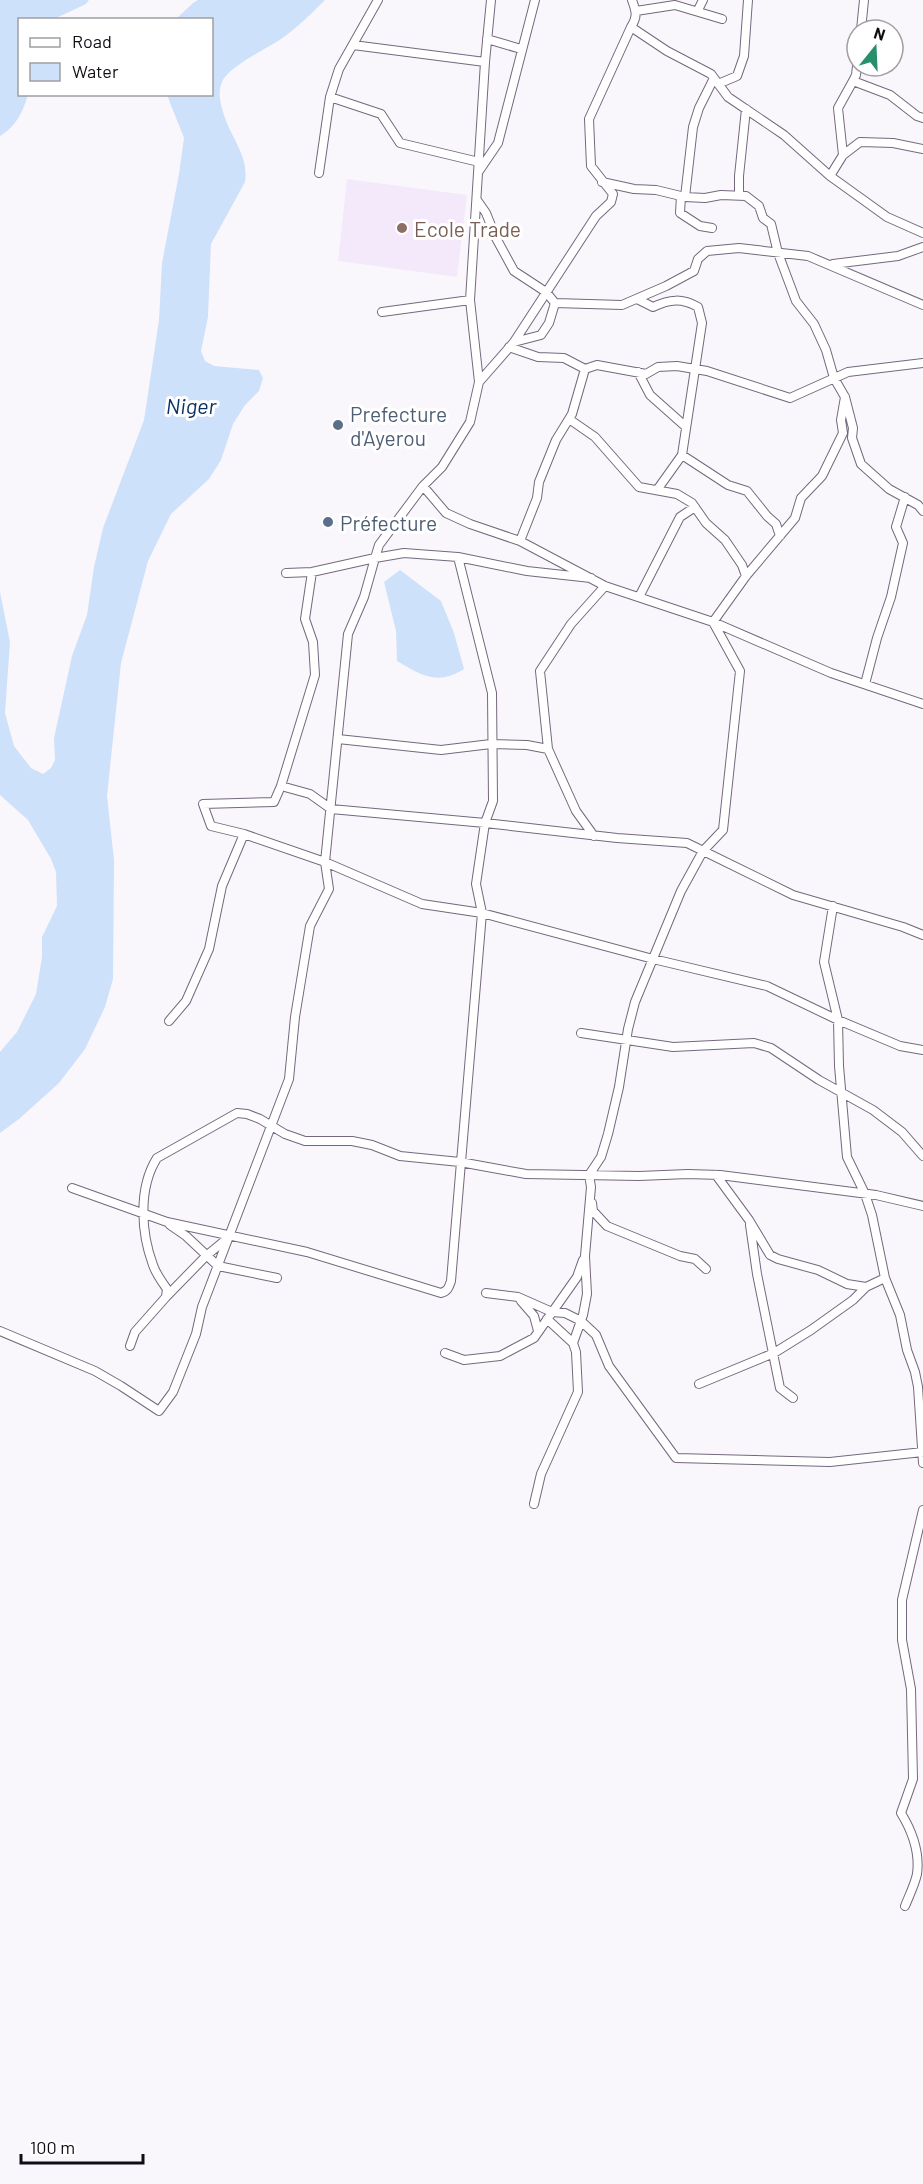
<svg xmlns="http://www.w3.org/2000/svg" width="923" height="2184" font-family="Barlow,sans-serif">
  <style>
    .built { fill: #f4e9fb }
    .water { fill: #cee1fa }
    .lines { fill: none; stroke-linecap: round; stroke-linejoin: round }
    .minor-casing { stroke: #75687d; stroke-width: 10 }
    .minor { stroke: #fff; stroke-width: 8 }
    .education-dot { fill: #8d6e63; stroke: #fff; stroke-width: 2 }
    .service-dot { fill: #5c6f8a; stroke: #fff; stroke-width: 2 }
    .labels { text-anchor: middle; dominant-baseline: central; stroke-width: 6; stroke-linejoin: round; paint-order: stroke }
    .education-label { font-size: 21px; fill: #785e54; stroke: #fff; text-anchor: start }
    .service-label { font-size: 21px; fill: #4e5e75; stroke: #fff; text-anchor: start }
    .water-label { font-size: 22px; font-style: italic; fill: #0b3465; stroke: #fff }
  </style>
  <rect width="100%" height="100%" fill="#faf7fc"/>
  <!-- built -->
  <path class="built" d="M347,179L467,195L457,277L338,261Z"/>
  <!-- water -->
  <path class="water" d="M0,0H89L86,4L54,19L20,20V94L28,95C23,111 16,127 0,136Z
    M198,0H325C311,14 297,28 281,39C266,49 228,67 222,82C217,94 221,106 225,118C233,140 249,158 245,182L211,244L208,317L201,351L205,361L214,366L259,370L263,378L259,391L245,405L233,424L221,460L209,479L171,514L148,561L121,663L107,796L114,860L113,979L105,1007L85,1049L59,1083L19,1119L0,1133V1052L17,1032L36,994L42,957V937L57,906L56,872L51,859L28,820L0,795V592L10,642L5,713L14,746L31,768L43,774L51,768L55,760L54,738L72,656L87,615L94,567L103,528L144,420L159,320L162,263L179,174L184,138L167,95L212,94V20L176,19L193,3Z
    M400,570L441,601L454,633L464,669C437,686 421,675 397,661L396,631L384,582Z"/>
  <g class="lines">
    <!-- minor casing -->
    <g class="minor-casing">
      <path id="minor" d="M632,0C636,11 638,16 631,27L667,51L711,74L728,97L784,135L830,176L887,217L923,233
        M698,10L703,0
        M636,11L675,5L722,19
        M861,30L864,0
        M487,39L521,49
        M353,45L485,62
        M853,81L856,75L857,66
        M718,84L737,76L744,56L748,0
        M330,97L381,114L400,143L479,162
        M843,155L860,142L893,143L923,149
        M479,171L498,143L535,0
        M319,173L330,97L339,69L378,0
        M830,176L843,155L838,108L853,81L890,95L917,116L923,118
        M602,182L634,189L656,190L685,197L705,198L721,195L746,196L759,206L763,218L771,224L778,253L796,301L814,324L826,350L834,378L845,397L853,428L852,438L861,464L889,489L918,505L923,511
        M739,195V176L746,109
        M681,196L680,213L700,226L712,228
        M685,197L693,127L699,108L714,78
        M833,264L898,256L923,247
        M637,299L653,307C670,299 682,298 698,307L702,323L682,455L657,490
        M555,303L622,305L666,286L694,271L698,259L707,251L739,248L808,256L923,305
        M382,312L470,300
        M514,342L596,216L611,202L613,194L591,166L589,119L631,27
        M509,347L538,357L564,358L585,369L572,414L556,440L539,482L537,498L520,541
        M585,369L597,365L646,374L658,367L677,366L707,371L790,398L848,372L923,363
        M638,372L650,395L686,427
        M479,382L470,300L485,62L491,0
        M569,419L595,437L639,487L677,494L692,503L706,523L725,540L742,565L746,576
        M682,455L728,485L747,491L767,516L776,524L780,536
        M423,486L446,513L470,524L520,541L605,586L713,622L831,673L923,704
        M286,573L312,572L375,558L379,545L423,486L442,467L470,422L479,382L514,342L541,335L549,323L555,303L546,292L514,271L496,238L486,213L477,200
        M639,597L680,517L695,507
        M865,684L877,638L891,597L903,543L896,527L905,497
        M338,739L441,750L491,744L527,745L548,749
        M281,786L310,794L331,809L485,823L617,838L687,843L793,895L903,927L923,935
        M244,834L325,862L422,904L482,913L653,959L767,986L838,1020L900,1046L923,1050
        M594,836L576,811L548,749L540,671L571,624L605,586
        M833,906L824,962L838,1020L839,1066L847,1157L865,1194L872,1215L885,1278L900,1315L907,1350L915,1372L918,1387L923,1463
        M169,1021L186,1001L209,949L222,886L244,834L211,826L203,804L274,802L281,786L315,675L313,642L305,619L312,572
        M581,1033L673,1047L754,1043L771,1048L819,1080L873,1110L902,1132L923,1156
        M716,1175L749,1220L770,1255L778,1259L818,1270L847,1284L866,1287
        M72,1188L167,1222L307,1252L441,1293C448,1291 449,1287 451,1281L482,913L476,884L485,823L493,801L492,693L458,557
        M592,1203L593,1211L607,1226L680,1256L695,1259L706,1269
        M170,1225L186,1236L218,1266L277,1278
        M750,1225L757,1274L780,1388L793,1398
        M486,1293L518,1297L552,1312L565,1313L581,1321L596,1335L609,1366L676,1458L830,1462L923,1452
        M166,1297L206,1256L229,1237
        M521,1301L534,1316L538,1331
        M547,1319L573,1343
        M0,1331L95,1371L121,1386L159,1411L173,1392L196,1334L202,1307L289,1079L295,1017L310,926L329,889L325,862L348,634L364,597L375,558L404,553L458,557L527,571L591,578
        M130,1346L135,1332L166,1297L167,1289C162,1282 156,1274 153,1265C141,1233 138,1188 157,1158L237,1113L247,1114L260,1119L285,1134L305,1141H352L372,1145L400,1156L460,1162L526,1174L639,1176L688,1174L720,1175L876,1195L923,1206
        M445,1353L464,1360L500,1356L534,1338L577,1277L583,1260
        M699,1384L774,1353L811,1330L853,1300L866,1287L885,1278
        M534,1504L541,1474L578,1392L576,1352L573,1343L583,1315L587,1294L585,1256L591,1187L589,1175L601,1157L608,1134L619,1087L628,1029L635,1002L681,891L703,851L723,830L740,671L713,622L746,576L795,518L801,498L822,476L843,433L841,420L845,397
        M905,1906C909,1896 915,1884 917,1874C920,1852 912,1831 901,1813L913,1779L911,1689L902,1640V1600L923,1510"/>
    </g>
    <!-- minor -->
    <use href="#minor" class="minor"/>
  </g>
  <!-- markers -->
  <circle class="education-dot" cx="402" cy="228" r="6"/>
  <g class="service-dot">
    <circle cx="338" cy="425" r="6"/>
    <circle cx="328" cy="522" r="6"/>
  </g>
  <g class="labels">
    <!-- education labels -->
    <g class="education-label">
      <text x="414" y="228">Ecole Trade</text>
    </g>
    <!-- service labels -->
    <g class="service-label">
      <text x="350" y="413">Prefecture<tspan x="350" dy="24">d'Ayerou</tspan></text>
      <text x="340" y="522">Préfecture</text>
    </g>
    <!-- water labels -->
    <g class="water-label">
      <text x="191" y="405">Niger</text>
    </g>
  </g>
  <!-- legend -->
  <rect x="18" y="18" width="195" height="78" fill="#ffffff" stroke="#a09ea1" stroke-width="1.5"/>
  <rect x="30" y="38" width="30" height="9" fill="#ffffff" stroke="#a09ea1" stroke-width="1.5"/>
  <text x="72" y="48" font-size="18" fill="#120d15">Road</text>
  <rect x="30" y="63" width="30" height="18" fill="#cee1fa" stroke="#a09ea1" stroke-width="1.5"/>
  <text x="72" y="78" font-size="18" fill="#120d15">Water</text>
  <!-- north arrow -->
  <g transform="translate(875 48) rotate(18)"><circle r="28" fill="#ffffff" stroke="#a09ea1" stroke-width="1.5"/>
  <path d="M0-4.5L10 22L0 15L-10 22Z" fill="#268f6c"/>
  <text y="-9" font-size="16" font-weight="bold" text-anchor="middle" fill="#120d15">N</text>
  </g>
  <!-- scale -->
  <path d="M21 2154v9h122v-9" fill="none" stroke="#120d15" stroke-width="3"/>
  <text x="30" y="2154" font-size="18" fill="#120d15" stroke="#ffffff" stroke-width="4.5" paint-order="stroke">100 m</text>
</svg>
